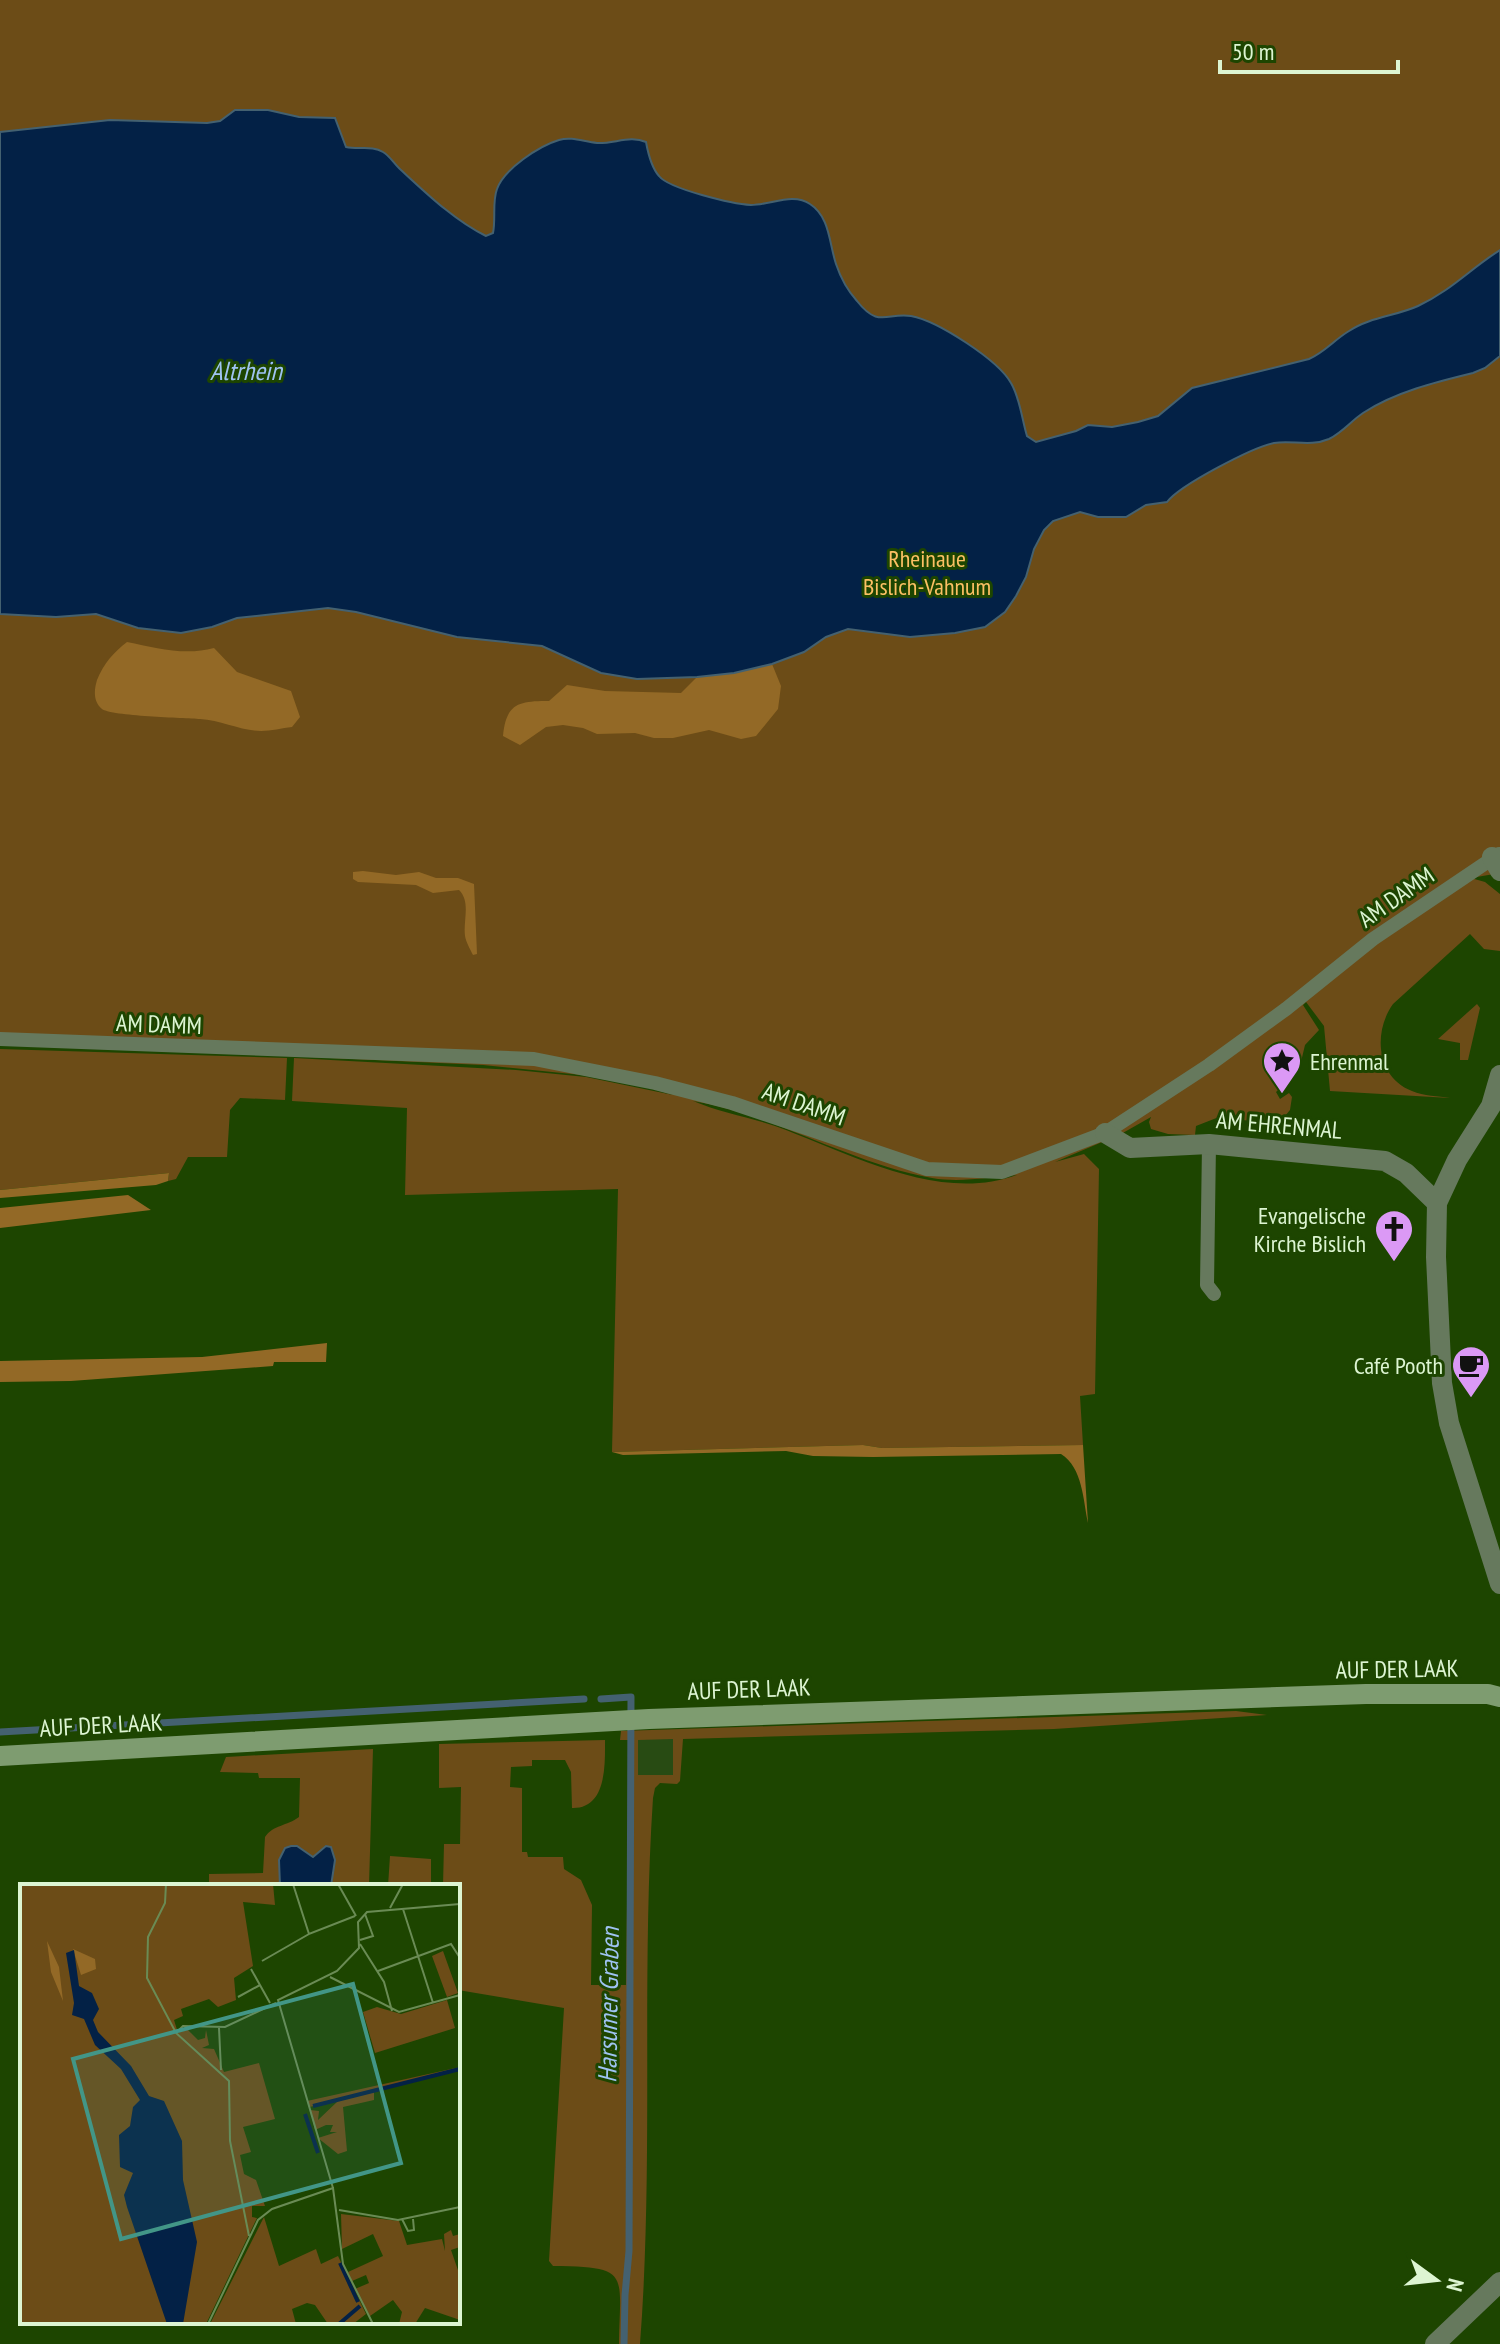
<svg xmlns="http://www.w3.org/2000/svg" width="1500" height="2344" font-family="'PT Sans Narrow',sans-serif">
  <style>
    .built { fill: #284b13 }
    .green { fill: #6c4c17; fill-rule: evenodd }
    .forest { fill: #936926 }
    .water { fill: #032146; stroke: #446170; stroke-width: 2 }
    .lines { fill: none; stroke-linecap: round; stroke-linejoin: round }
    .stream { stroke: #446170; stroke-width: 7 }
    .service { stroke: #66795d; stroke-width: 14 }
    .minor { stroke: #66795d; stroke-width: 20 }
    .secondary { stroke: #7e9c70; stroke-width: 20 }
    .labels { text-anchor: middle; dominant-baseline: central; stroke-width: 6; stroke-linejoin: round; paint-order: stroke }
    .park-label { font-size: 24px; fill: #fcc064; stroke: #1d4500 }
    .street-label { font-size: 24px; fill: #ddf5d2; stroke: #1d4500 }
    .poi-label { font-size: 24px; fill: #ddf5d2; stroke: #1d4500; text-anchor: end }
    .water-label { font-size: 26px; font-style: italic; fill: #9fc3f2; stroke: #1d4500 }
    .inset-river { fill: none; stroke: #032146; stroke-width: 4 }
    .inset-road { fill: none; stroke: #6a8b54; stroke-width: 2 }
    .view { fill: #429687; fill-opacity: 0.15; stroke: #429687; stroke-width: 4 }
    .inset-edge { fill: none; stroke: #ddf5d2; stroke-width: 4 }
  </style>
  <rect width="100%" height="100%" fill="#1d4500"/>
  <!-- built -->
  <path class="built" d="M673,1738V1775H637V1739Z"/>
  <!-- green -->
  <path class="green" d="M0,0H1500V873L1471,878L1485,882L1500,894V951L1484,949L1470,934L1393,1004C1373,1032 1376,1077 1412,1091C1424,1096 1438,1096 1450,1098L1330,1091L1324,1026L1306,1002L1303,1005L1319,1030L1305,1045L1300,1066L1287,1064L1279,1067L1277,1074L1281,1087L1276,1092L1280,1099L1289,1093L1292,1097L1290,1110L1280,1122L1263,1125L1259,1122L1219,1117L1196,1126L1195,1135L1168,1134L1151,1129L1149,1122L1151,1117L1121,1134L1055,1162L1084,1154L1099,1169L1095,1394L1080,1396L1083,1445L882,1448L863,1445L612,1452L618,1189L405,1195L407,1108L292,1101L294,1058L516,1070L586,1077L673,1095L621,1079L483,1065L0,1043ZM693,1101C776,1115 849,1163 932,1178C961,1183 988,1177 1017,1175C937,1204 848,1152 775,1126C748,1117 719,1112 693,1101Z
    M1477,1004L1480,1008L1468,1060H1460V1043L1438,1039Z
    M0,1049L287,1058L285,1100L240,1098L230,1110L227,1157H188L176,1179L168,1181L169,1173L0,1190Z
    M1236,1711L1267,1715L1054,1729L683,1739L680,1781L677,1784L660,1783L655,1788L653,1798C641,1980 654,2162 640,2344H619C620,2272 631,2267 553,2266L549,2261L564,2008L458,1990V1886H443L444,1844H460L461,1787L439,1788V1744L605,1740C605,1764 607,1809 572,1808L571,1772L565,1760H532V1766L511,1767L510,1787L522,1788V1852H527L528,1857H563L564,1869L581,1880L592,1905L591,1985H626L629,1740H620L621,1731ZM673,1739V1775H638V1740Z
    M373,1749L369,1886H209V1874L263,1873L265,1837C273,1825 287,1826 299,1817L300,1778H259L258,1773L220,1772L226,1757Z
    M390,1856L431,1859V1886H388Z"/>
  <!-- forest -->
  <path class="forest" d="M127,642C156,648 185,656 214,648L237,672L291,691L300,717L292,727C282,728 271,731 261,731C241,731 221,720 200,719C185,718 111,716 102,709C93,702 94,690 97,680C104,663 113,653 127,642Z
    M772,664L781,686L778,709L756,736L741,739L709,730L673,738H654L635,733L597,734L583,728L563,725L546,727L520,745L503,736C506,703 519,701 549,701L567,685L605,691L681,693L697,677L734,673Z
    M363,871L396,875L419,872L436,878H458L474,884L477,954L473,955C470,949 466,942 465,936C463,920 471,902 459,890L433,893L416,885L358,882L353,879V872Z
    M169,1173L168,1181L156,1185L0,1198V1190Z
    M128,1195L151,1210L0,1228V1208Z
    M327,1343L326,1362H274L273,1366L71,1381L0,1382V1361L202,1357Z
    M863,1445L882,1448L1083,1445L1088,1523C1083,1500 1083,1468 1061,1454L873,1457L813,1456L786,1451L623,1455L612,1452Z"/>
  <!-- water -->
  <path class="water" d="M235,110H268L299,117L335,118L346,147C359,150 372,145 383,152C390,156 395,165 401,170C426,193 455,221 486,236L493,233C496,219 492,202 497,189C504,169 539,146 559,140C572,136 584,142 597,143C614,144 630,135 646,142C648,153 651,167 659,176C669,189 733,204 751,205C771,205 793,192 810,204C830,217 829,243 836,264C840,276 848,291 857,301C879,329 887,312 911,316C938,321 998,360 1011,383C1020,398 1022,420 1027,436L1036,442L1076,431L1088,425L1112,427L1138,422L1158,416L1192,388L1309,359C1325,352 1334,340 1349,331C1370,317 1396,316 1418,306C1452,290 1470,269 1500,250V356L1485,368L1473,373C1436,382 1395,392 1363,413C1351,421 1343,432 1329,439C1310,447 1293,440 1274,443C1253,447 1180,485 1167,502L1146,505L1126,517H1098L1080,512L1053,521L1044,530L1034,549L1026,577L1016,596L1005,612L985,627L955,633L910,637L848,629L826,637L804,652L772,664L734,673L697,677L637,679L601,673L542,646L457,637L356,612L328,608L237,618L212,627L181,633L138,628L96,614L56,617L0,614V132L110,120L207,123L220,121Z
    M291,1846H297L313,1857L326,1846L331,1847L335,1860L331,1886H280L279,1860L285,1848Z"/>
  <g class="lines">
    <!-- stream -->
    <path class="stream" d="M601,1699L631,1697L629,2251L625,2295L624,2344
      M0,1732L584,1699"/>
    <!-- service -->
    <path class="service" d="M0,1039L534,1059L655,1083L732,1103L927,1169L1002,1172L1105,1133L1209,1065L1286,1009L1373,939L1499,854
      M1209,1144L1207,1285L1214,1294"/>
    <!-- minor -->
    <path class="minor" d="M1492,857L1500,871
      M1500,1075L1491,1106L1457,1160L1437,1203L1436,1257L1442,1383L1449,1423L1500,1584
      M1105,1133L1130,1148L1209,1144L1385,1161L1406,1173L1437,1203
      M1435,2344L1500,2282"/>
    <!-- secondary -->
    <path class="secondary" d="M0,1756L649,1719L1366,1694H1488L1500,1697"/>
  </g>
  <!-- icons -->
  <defs>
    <g id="sight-pin" transform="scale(2)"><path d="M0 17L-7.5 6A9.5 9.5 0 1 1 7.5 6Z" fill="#db99f5" stroke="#1d4500"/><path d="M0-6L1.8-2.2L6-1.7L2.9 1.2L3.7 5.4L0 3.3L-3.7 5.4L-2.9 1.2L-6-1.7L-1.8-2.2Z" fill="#111"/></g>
    <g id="church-pin" transform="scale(2)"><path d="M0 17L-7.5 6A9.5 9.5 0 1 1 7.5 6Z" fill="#db99f5" stroke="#1d4500"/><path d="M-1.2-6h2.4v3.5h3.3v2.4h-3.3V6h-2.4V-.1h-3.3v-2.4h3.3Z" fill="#111"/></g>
    <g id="cafe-pin" transform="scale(2)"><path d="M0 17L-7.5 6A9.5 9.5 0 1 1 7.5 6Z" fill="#db99f5" stroke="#1d4500"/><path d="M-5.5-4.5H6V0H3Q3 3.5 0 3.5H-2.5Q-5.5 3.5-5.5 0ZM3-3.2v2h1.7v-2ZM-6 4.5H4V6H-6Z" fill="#111"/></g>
  </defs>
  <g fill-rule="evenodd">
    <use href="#sight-pin" x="1282" y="1061"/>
    <use href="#church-pin" x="1394" y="1229"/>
    <use href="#cafe-pin" x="1471" y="1365"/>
  </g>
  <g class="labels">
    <!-- park labels -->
    <g class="park-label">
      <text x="927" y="558">Rheinaue<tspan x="927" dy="28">Bislich-Vahnum</tspan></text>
    </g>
    <!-- street labels -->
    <g class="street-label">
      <text transform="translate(1396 897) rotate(-35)">AM DAMM</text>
      <text transform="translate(159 1024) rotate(2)">AM DAMM</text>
      <text transform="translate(804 1104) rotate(19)">AM DAMM</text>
      <text transform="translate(1279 1125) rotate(5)">AM EHRENMAL</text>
      <text transform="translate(1397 1669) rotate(-1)">AUF DER LAAK</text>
      <text transform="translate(749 1689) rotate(-2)">AUF DER LAAK</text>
      <text transform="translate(101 1725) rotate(-3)">AUF DER LAAK</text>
    </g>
    <!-- poi labels -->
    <g class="poi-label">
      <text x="1310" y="1061" text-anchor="start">Ehrenmal</text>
      <text x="1366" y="1215">Evangelische<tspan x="1366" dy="28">Kirche Bislich</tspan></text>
      <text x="1443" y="1365">Café Pooth</text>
    </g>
    <!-- water labels -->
    <g class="water-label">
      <text x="246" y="370">Altrhein</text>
      <text transform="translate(608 2005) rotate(-89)">Harsumer Graben</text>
    </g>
  </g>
  <!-- overview -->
  <g transform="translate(20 1884)">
    <rect width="440" height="440" fill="#1d4500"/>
    <path d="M0,0H253L255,21L223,18L233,82L214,94L216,116L198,123L189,115L161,125L163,132L154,136L158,149L166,144L178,156L185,154L186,146L189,161L182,164L194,165L204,188L239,179L255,235L223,243L231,268L220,271L224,290L236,296L245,322H232V333L237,334L186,440H0ZM423,67L438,109L427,113L412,72ZM427,116L435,144L355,169L343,128L357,123L381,130ZM440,183L354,207V216L323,223L327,267L318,270L298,254L317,248H310L313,241H306L295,246L290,226L299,227L298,236L318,217L289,223L287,217ZM321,330L379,337L387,361L422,355L425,367L424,350L431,346L433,352L440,350V363L431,366L440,392V436L405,424L395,440H379L382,428L373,416L350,432L335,405L349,399L346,391L332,397L328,388L363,372L353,350L322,365ZM244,333L259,382L296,365L301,380L318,372L346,430L333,440H308L295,421L287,419L272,425L276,440H190Z" fill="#6c4c17"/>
    <path d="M27,57L39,83L43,117L31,88ZM53,65L75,75L76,85L61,91Z" fill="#936926"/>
    <path d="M54,66L59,102L72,109L79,125L73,136L78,148L111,182L129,212L144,217L162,257L163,296L177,358L163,440H147L107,323L104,311L113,289L100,283L99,251L110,242L113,223L120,216L101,185L75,161L64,135L52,131L54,119L46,69Z" fill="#032146"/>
    <path class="inset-river" d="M293,222L440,185M285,230L298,269M320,379L338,418M319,440L340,422"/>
    <path class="inset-road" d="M146,0L145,19L128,53L127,94L156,149L209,197L210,257L229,352M273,0L289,50L335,32M318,0L336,32M370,24L383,0M383,25L413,119M340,56L353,52L345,30M340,60L364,98L372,127M242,77L289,50M231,85L250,119M358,87L431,60L440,74M310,93L379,128L440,111M218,113L240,101M199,144L201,186M156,149L163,142L205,143L256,119M313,304L323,380L353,440M319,326L378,336L440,323M382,335L388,347L394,346L393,335M188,440L238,336L252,325L313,304L258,116L317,87L339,64L338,38L347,28L440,20"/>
    <path class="view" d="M333,100L381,279L101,355L53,175Z"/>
    <rect width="440" height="440" class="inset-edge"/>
  </g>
  <!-- north arrow -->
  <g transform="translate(1436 2280) rotate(105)" stroke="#1d4500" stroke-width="6" paint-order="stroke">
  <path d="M0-6L14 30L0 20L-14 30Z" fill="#ddf5d2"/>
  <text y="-12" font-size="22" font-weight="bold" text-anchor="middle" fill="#ddf5d2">N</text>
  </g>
  <!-- scale -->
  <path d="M1220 60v12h178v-12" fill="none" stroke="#ddf5d2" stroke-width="4"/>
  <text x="1232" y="60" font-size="24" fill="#ddf5d2" stroke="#1d4500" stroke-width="6" paint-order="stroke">50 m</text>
</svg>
